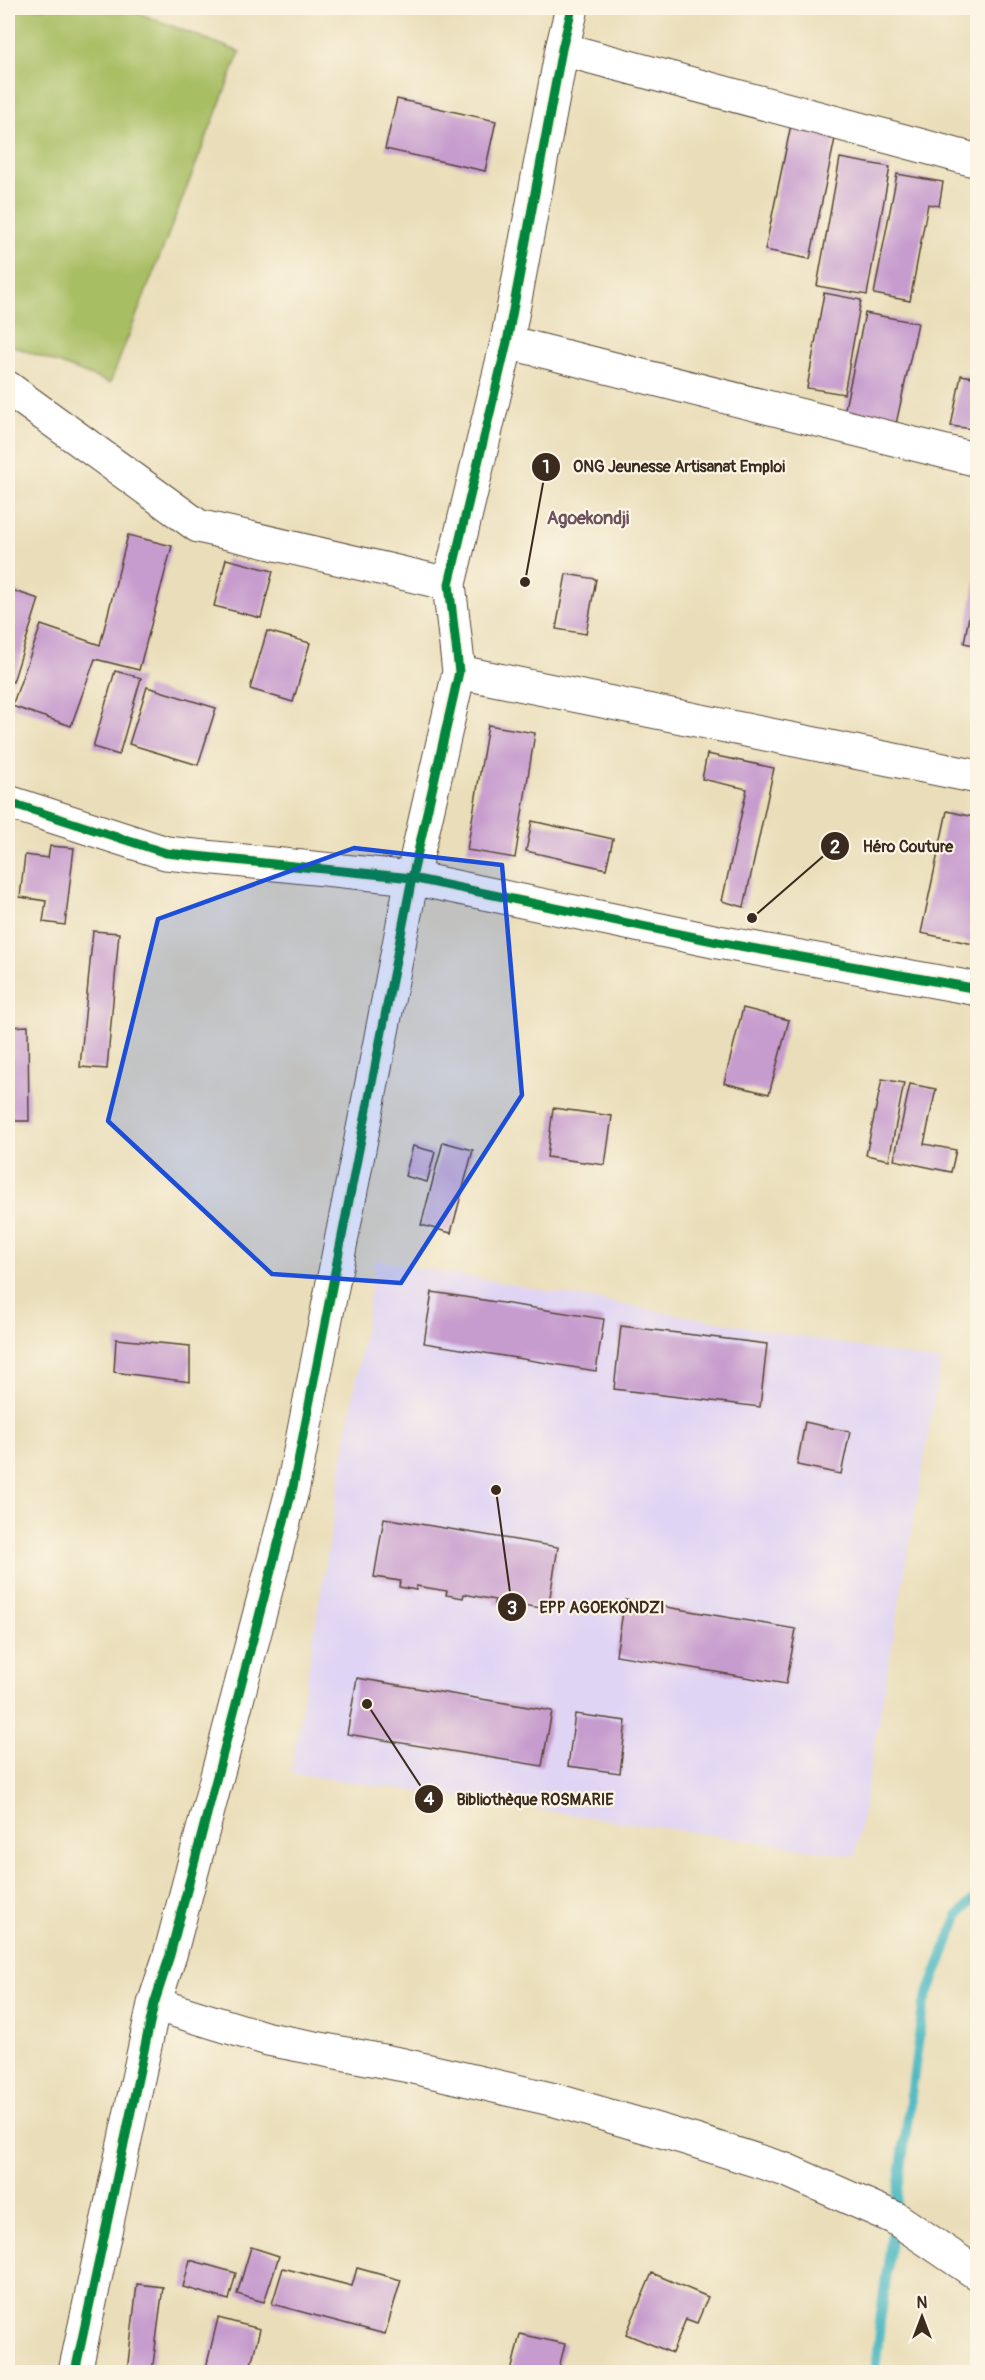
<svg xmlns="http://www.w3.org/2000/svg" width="985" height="2380" font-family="Pangolin,sans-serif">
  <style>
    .built { fill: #e0d4f4 }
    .green { fill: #a8be63; stroke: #727440; stroke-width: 1.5 }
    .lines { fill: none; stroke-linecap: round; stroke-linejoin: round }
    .stream { stroke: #49b7c1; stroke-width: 10 }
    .building { fill: #c69bce }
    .minor-casing { stroke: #554535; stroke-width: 35 }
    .minor { stroke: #fff; stroke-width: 33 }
    .cycleway-casing { stroke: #fcf5e5; stroke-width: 13 }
    .cycleway { stroke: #00873e; stroke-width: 9 }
    .marked { fill: #1d4ed8; fill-opacity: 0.2; stroke: #1d4ed8; stroke-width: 4.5; stroke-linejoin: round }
    .labels { text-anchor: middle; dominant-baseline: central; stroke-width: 4.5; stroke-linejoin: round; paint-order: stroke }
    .quarter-label { font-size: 18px; font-weight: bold; fill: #6c525c; stroke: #fcf5e5 }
    .leader { fill: none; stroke: #3b2a1e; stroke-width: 2 }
    .callout-dot { fill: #3b2a1e; stroke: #fcf5e5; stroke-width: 2 }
    .mark-label { font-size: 18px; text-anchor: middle; font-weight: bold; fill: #fff }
    .callout-label { font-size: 16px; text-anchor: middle; font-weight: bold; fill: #3b2a1e; stroke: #fcf5e5; stroke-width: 4.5; stroke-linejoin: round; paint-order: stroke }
  </style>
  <rect width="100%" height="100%" fill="#fcf5e5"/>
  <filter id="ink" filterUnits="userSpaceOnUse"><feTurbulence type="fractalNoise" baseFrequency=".0167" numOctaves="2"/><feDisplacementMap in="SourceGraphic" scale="12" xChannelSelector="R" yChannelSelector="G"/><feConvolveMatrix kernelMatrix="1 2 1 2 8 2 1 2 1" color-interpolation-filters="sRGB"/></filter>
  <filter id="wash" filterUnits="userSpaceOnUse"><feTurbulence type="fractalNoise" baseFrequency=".008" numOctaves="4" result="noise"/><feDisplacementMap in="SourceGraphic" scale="24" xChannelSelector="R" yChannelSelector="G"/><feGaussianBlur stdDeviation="1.35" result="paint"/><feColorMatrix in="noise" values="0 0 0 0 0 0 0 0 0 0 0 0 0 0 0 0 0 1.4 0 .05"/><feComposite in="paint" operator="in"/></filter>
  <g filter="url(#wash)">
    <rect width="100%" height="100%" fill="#eadeba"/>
    <!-- built -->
    <path class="built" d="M376,1260L941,1362L855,1856L291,1773Z"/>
    <!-- green -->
    <path class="green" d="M8,8H125L240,52L110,383L8,344Z"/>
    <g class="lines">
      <!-- stream -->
      <path class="stream" d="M875,2372L880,2322L923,2007L958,1916L978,1895"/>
    </g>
    <g id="blocks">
      <!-- building -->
      <path class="building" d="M397,99L496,121L485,171L385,149Z
        M792,120L837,129L810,259L765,250Z
        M840,158L890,167L867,295L817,286Z
        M897,174L943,182L939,206L928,204L910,301L874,294Z
        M824,293L861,300L844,394L807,388Z
        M865,313L918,323L896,424L844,413Z
        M961,375L978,378V395L972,429L951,426Z
        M128,535L172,546L139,670L95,659L71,726L12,706L41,625L100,645Z
        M226,559L273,571L261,618L214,606Z
        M566,574L596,579L586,634L556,629Z
        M976,579H978V646L964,643Z
        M8,589L39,599L13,682L8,680Z
        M267,631L310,643L293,702L250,689Z
        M115,671L141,678L119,755L93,747Z
        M147,687L216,708L198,765L129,744Z
        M488,725L535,733L515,858L467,850Z
        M707,754L774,768L744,907L722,901L747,789L702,779Z
        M947,811L978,818V945L921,933Z
        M532,821L613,839L606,869L526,851Z
        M50,846L74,848L65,925L43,922L46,901L20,897L25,855L48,858Z
        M93,931L119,933L107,1069L80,1067Z
        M743,1008L789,1020L769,1094L724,1083Z
        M28,1026L29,1121H8V1027Z
        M882,1079L904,1083L889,1160L866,1155Z
        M910,1084L936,1089L924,1144L956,1150L951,1172L894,1160Z
        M553,1108L612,1116L605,1165L547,1157Z
        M443,1142L473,1150L451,1233L421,1225Z
        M413,1146L435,1152L427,1182L405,1176Z
        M432,1292L604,1319L596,1371L424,1343Z
        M621,1326L767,1344L760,1407L614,1389Z
        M116,1339L190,1346V1382L114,1372Z
        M805,1422L850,1432L841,1474L797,1465Z
        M384,1518L558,1547L548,1609L509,1603V1607L494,1604L495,1600L464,1594L463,1598L446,1595L447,1591L416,1586V1590L399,1587L400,1581L374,1577Z
        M625,1600L796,1629L786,1684L616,1655Z
        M357,1678L552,1711L542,1766L347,1734Z
        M575,1714L626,1721L620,1773L568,1766Z
        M251,2247L279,2256L264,2302L237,2294Z
        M190,2260L236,2273L229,2300L183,2287Z
        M283,2268L352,2286L357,2268L401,2280L385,2334L272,2304Z
        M652,2273L708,2297L697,2323L686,2319L672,2353L626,2334Z
        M137,2284L163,2287L152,2372H127Z
        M218,2318L260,2329L249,2372H205Z
        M520,2334L565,2344L558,2372H511Z"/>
    </g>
  </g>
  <g filter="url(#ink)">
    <use href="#blocks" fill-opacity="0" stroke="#554535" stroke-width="1.5"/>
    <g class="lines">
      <!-- minor casing -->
      <g class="minor-casing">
        <path id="minor" d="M562,49L978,161
          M507,342L978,460
          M8,388L198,526L449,584
          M459,672L978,777
          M8,802L166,853L412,878L718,942L978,989
          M154,2004L268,2039L404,2065L555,2100L692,2140L786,2170L895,2218L978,2274
          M75,2372L154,2004L170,1955L293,1487L412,878L459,672L449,584L507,342L562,49L572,8"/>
      </g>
      <!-- minor -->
      <use href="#minor" class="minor"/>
      <!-- cycleway casing -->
      <g class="cycleway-casing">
        <path id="cycleway" d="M8,802L166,853L412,878L718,942L978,989
          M75,2372L154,2004L170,1955L293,1487L412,878L459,672L449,584L507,342L562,49L572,8"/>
      </g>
      <!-- cycleway -->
      <use href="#cycleway" class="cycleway"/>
    </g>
  </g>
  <!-- marked area -->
  <path class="marked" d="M354,848L502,865L522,1095L401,1283L272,1274L108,1121L158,919Z"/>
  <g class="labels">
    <!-- quarter labels -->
    <g class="quarter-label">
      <text x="588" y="518">Agoekondji</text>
    </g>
  </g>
  <!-- callouts -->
  <path class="leader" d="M525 582L546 467M752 918L835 846M496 1490L512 1607M367 1704L429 1799"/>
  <g class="callout-dot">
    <circle cx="525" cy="582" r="6"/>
    <circle cx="752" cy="918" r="6"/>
    <circle cx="496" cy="1490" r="6"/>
    <circle cx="367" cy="1704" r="6"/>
    <circle cx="546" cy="467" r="15"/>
    <circle cx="835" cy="846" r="15"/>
    <circle cx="512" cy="1607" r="15"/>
    <circle cx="429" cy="1799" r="15"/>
  </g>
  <g class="mark-label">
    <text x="546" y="473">1</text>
    <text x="835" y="853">2</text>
    <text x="512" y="1614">3</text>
    <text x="429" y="1805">4</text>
  </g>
  <g class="callout-label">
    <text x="679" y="472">ONG Jeunesse Artisanat Emploi</text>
    <text x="908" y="852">Héro Couture</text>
    <text x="602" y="1613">EPP AGOEKONDZI</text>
    <text x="535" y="1805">Bibliothèque ROSMARIE</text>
  </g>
  <!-- margin -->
  <rect width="985" height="2380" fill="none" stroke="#fcf5e5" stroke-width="30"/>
  <!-- north arrow -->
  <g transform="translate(922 2317)" stroke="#fcf5e5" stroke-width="4.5" paint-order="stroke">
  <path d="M0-4.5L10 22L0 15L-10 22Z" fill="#3b2a1e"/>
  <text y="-9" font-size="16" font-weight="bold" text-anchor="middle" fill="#3b2a1e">N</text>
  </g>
</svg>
